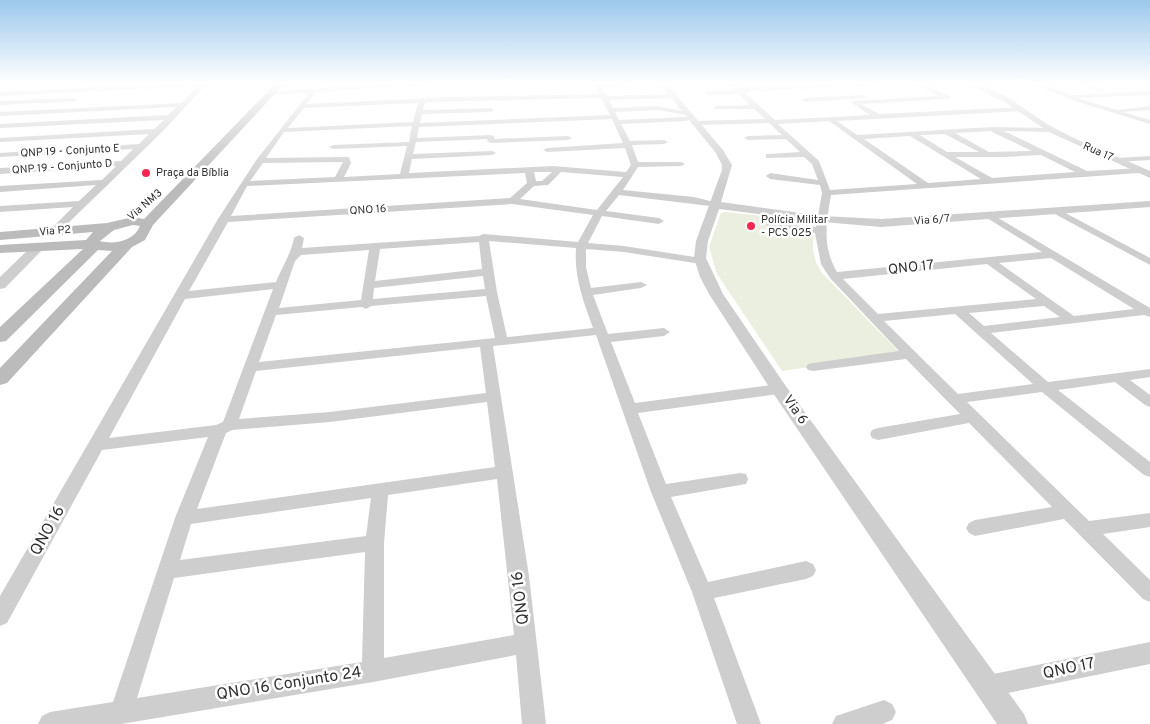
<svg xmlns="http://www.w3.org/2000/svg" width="1150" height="724" font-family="Overpass,sans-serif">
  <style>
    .green { fill: #eaefdf }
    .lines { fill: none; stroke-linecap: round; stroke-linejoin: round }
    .minor { fill: #cecece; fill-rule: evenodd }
    .tertiary { fill: #cecece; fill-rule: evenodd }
    .secondary { fill: #bbb; fill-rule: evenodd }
    .poi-dot { fill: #f52651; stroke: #fff; stroke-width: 2 }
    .labels { text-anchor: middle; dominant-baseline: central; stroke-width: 5; stroke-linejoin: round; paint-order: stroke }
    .far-street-label { font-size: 11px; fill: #313131; stroke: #fff }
    .far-poi-label { font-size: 11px; fill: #313131; stroke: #fff; text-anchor: start }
    .street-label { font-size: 14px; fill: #313131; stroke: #fff }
    .near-street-label { font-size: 16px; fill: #313131; stroke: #fff }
  </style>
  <rect width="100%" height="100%" fill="#fff"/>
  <!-- green -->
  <path class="green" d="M725,212L814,221C813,241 810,256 822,273L901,354L782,371L717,274L709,247L721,213Z"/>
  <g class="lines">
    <!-- minor -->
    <path class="minor" d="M182,83H208L161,133L58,233H50L49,231L73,207L0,212V206L79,201L96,185L0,192V186L102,180L116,166L0,174V168L121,161L133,149L0,157V153L139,144L149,134L0,142V138L154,129L164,120L0,128V124L168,115L176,107L0,116V112L181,103L198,86L0,96V92Z
      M408,83H447L316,92L307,104L452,97L599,94L594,83H626L628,86L602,88L607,96L673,94L676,96L673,98L609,100L613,108L658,106L690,113L687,115L658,110L615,112L619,120L686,117L690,119L686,121L621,124L630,141L664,140L668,142L664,144L632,145L638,162H681L685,164L681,166L638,167L623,190L694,197L718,203V207L619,195L606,211L659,218L664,221L659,224L602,216L588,243L624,246L701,258L706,261L701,264L624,252L586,249V267L591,288L641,282L647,285L641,288L593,295L608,334L664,328L670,332L664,336L611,342L635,403L779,384L784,386L786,389L784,392L779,394L638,413L666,484L740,473L746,474L748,479L746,484L740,485L671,497L708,582L806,561L813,564L816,570L813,576L806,579L714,598L761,724H737L692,592L651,492L596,335L493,346L529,576L546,724H522L516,655L373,682L121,724H38L42,716L50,712L113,702L175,518L208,437L102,450L7,623L0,626V596L218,219L257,159L309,93L271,95L268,93L271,91ZM601,98L610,115L420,123L422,114L491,112L494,110L491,108L423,110L425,102ZM418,103L413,122L288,128L304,108ZM612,119L623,143L547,148L543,150L547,152L625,148L631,165L626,172L553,166L409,173L412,159L492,155L496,153L492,151L413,154L416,142L488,139L487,141L491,143L568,140L572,138L568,136L494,139L495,137L491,135L417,138L419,127ZM412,126L409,142L333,145L329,147L333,149L407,146L400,174L344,177L351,163L349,157H346L266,158L284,132ZM343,162L335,177L250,181L263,163ZM534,172H552L542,181H536ZM561,172L623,177L597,210L520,199L534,186L548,185ZM525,173L527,183L510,198L231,216L247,186ZM512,204L593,215L578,242L483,234L479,236L302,248L304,238L299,235L294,238C291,254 282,267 276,282L189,291L228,222ZM489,241L576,248C574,278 583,300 593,328L507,337L497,292ZM479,242L482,269L375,281L380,249ZM369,250L361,300L279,308L295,261L301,255ZM483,276L485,289L373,299L374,288ZM273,289L223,422L216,425L109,438L185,299ZM486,296L495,338L259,362L276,315L362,307L366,309L371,306ZM480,347L486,393L330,412L239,419L256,371ZM487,402L495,467L197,509L226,433L232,430L330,422ZM497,479L514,635L384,658V543L388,495ZM371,498L366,536L180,560L191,524ZM365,552L362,662L137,698L174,578Z
      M727,83H734L739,88L848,83H897L744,92L775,120L870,115L852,103V101L938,96L915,83H923L951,97L948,99L861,104L879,114L1021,107L1024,109L1021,111L837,121L857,135L992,127L1052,128H1055V132L1004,131L1087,171L1142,168V172L1139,173L831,195C826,224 822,246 837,272L1042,252L987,218V214L990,213L1150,308V317L1144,315L991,333L1048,382L1150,369V377L1130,380L1150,395V407L1145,405L1115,382L1058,390L1150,462V477L1144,475L1042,392L967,402L1089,521L1150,513V527L1103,534L1150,580V602L1143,599L1064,519L975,536L969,533L966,528L969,523L975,520L1052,507L969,423L878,440L872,438L870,434L872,430L878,428L960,414L906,359L813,371L808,370L806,367L808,364L813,363L899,351L830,278L821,264L815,233L771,228L766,225L771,222L816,227L822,193L820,185L770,179L766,176L770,173L818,180L812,164L804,157L766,158V154H769L800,152L786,139L748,140L744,138L748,136L782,135L769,123L695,125L691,123L695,121L765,119L754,109H714V107L716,106L750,105L738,94L708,95L705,93L708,91L734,90ZM829,121L917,184L830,190L819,161L778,124ZM992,131V132L1032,151L989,152L955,133ZM945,134L979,152H947L920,135ZM910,136L981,179L928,183L864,139ZM1041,155L1075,172L992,178L955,157H1004ZM1051,258L1134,309L1074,316L999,263ZM987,264L1036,299L878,314L843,279ZM1044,306L1060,317L984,326L969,313ZM955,314L1033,384L958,394L884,321Z
      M1031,83H1040L1071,95L1150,91V95L1078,98L1117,110L1150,106V110L1123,112L1150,120V124L1078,102Z
      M1077,83H1087L1106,91L1101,92Z
      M863,95L866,97L865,98L805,102L802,100L805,98Z
      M74,98L77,100L76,101L0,105V101Z
      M1150,156V160L1118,162L1114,160L1118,158Z
      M1056,208L1150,258V265L1053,213L1051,211Z
      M1150,642V664L988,697L980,694L977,686L980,678L988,675Z
      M884,700L892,704L896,712L892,720L883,724H832L836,716Z"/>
    <!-- tertiary -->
    <path class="tertiary" d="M659,83H666L723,150L732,165L721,202L823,216L881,219L1150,201V207L881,227L823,222L719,209L708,241L706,258L723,294L785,385L1024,714L1028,724H997L773,393L709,294L700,277L694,258L696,241L722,170V165L716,153Z
      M965,83C998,83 1028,114 1056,129C1086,145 1119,157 1150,171V178L1049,132L1006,103Z
      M38,243L44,247L42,250L5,288L0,289V277L34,244Z"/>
    <!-- secondary -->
    <path class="secondary" d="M276,83H285L153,225L145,240L132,247L7,383L0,385V368L112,251L98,250L6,341L0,342V327L83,249L0,253V245L86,240L93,232L0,240V232L107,223L133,217L144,219ZM133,225L140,226C134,241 114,245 100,241L114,230Z"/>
  </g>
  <!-- sky -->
  <linearGradient id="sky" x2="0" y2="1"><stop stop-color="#9cc8eb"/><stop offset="0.45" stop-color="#fff"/><stop offset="1" stop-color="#fff" stop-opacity="0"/></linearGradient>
  <rect width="1150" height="185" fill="url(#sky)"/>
  <!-- markers -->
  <g class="poi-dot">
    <circle cx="146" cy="173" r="5"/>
    <circle cx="751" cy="226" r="5"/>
  </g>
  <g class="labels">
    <!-- far-street labels -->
    <g class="far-street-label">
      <text transform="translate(70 151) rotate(-3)">QNP 19 - Conjunto E</text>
      <text transform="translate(1098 152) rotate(24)">Rua 17</text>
      <text transform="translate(62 167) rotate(-4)">QNP 19 - Conjunto D</text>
      <text transform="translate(145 205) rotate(-41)">Via NM3</text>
      <text transform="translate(368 210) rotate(-4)">QNO 16</text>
      <text transform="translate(932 220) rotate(-5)">Via 6/7</text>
      <text transform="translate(55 231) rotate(-5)">Via P2</text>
    </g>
    <!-- far-poi labels -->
    <g class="far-poi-label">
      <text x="156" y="173">Praça da Bíblia</text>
      <text x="761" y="220">Polícia Militar<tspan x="761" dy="13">- PCS 025</tspan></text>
    </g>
    <!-- street labels -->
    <g class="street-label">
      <text transform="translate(911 268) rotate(-6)">QNO 17</text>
      <text transform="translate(795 410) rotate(55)">Via 6</text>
    </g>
    <!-- near-street labels -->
    <g class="near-street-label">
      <text transform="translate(48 531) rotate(-61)">QNO 16</text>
      <text transform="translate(521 598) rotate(-97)">QNO 16</text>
      <text transform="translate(1069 669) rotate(-12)">QNO 17</text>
      <text transform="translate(289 684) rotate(-9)">QNO 16 Conjunto 24</text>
    </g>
  </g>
</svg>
